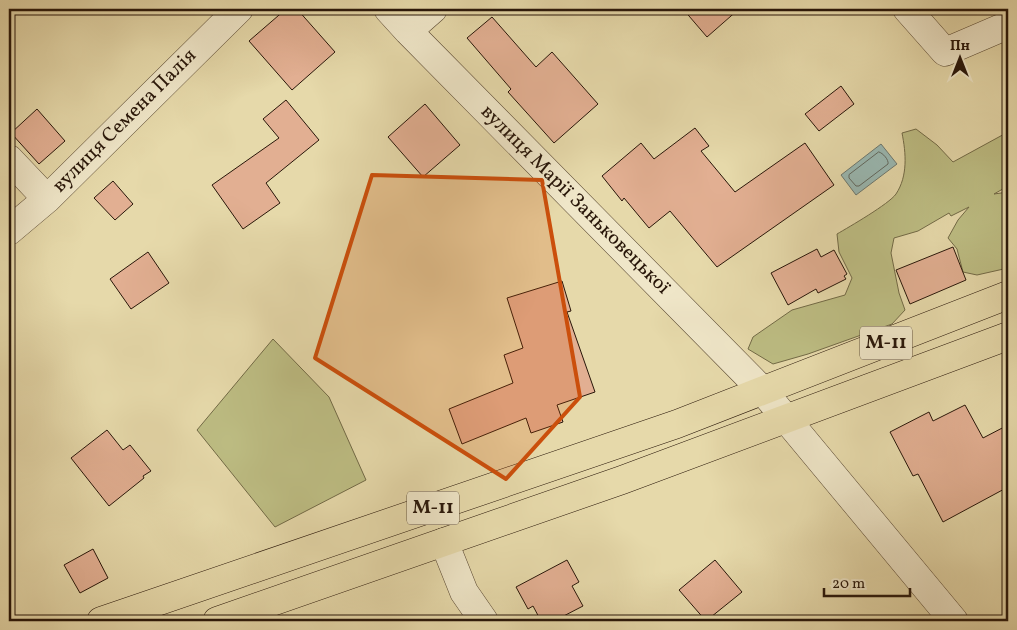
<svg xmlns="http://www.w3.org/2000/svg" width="1017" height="630" font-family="Vollkorn,serif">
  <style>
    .green { fill: #bdbd83; stroke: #726a46 }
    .water { fill: #99b8b2; stroke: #6c776e }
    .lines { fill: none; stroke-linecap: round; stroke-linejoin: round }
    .shore { stroke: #60675e; stroke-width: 1 }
    .building { fill: #e2af92; stroke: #281609 }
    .minor-casing { stroke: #584731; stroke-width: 29 }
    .highway-casing { stroke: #281609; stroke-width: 29 }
    .minor { stroke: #efe6c8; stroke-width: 28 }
    .highway { stroke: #e6d9aa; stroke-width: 28 }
    .marked { fill: #cb4f0c; fill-opacity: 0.2; stroke: #cb4f0c; stroke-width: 4; stroke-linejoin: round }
    .labels { text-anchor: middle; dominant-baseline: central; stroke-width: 4; stroke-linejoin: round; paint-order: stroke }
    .shield { fill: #efe6c8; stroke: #645442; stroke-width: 1 }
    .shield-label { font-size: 19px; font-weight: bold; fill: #281609 }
    .street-label { font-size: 20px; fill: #281609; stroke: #efe6c8 }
  </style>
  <rect width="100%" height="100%" fill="#e6d9aa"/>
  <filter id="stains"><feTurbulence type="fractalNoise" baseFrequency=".004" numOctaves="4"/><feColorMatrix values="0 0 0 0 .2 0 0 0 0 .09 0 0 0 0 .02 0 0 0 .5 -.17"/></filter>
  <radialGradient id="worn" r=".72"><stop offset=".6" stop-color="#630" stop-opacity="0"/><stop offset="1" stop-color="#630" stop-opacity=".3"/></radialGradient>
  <!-- green -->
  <path class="green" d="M916,129L937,145L953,162L1008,132V186L994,194L1008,192V268L977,275L963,272L957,249L948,238L958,220L969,207L951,216L949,213L918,231L894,238L891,253L899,293L905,310L892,324L808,354L773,364L748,349L753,337L792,310L845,295L852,278L839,252L837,234C849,227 889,204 896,194C908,176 906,153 902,133Z
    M273,339L329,397L366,480L275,527L197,430Z"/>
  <!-- water -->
  <path class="water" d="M881,144L897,164L856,195L841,175Z"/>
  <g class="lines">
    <!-- shore -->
    <path class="shore" d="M879,152C883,153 889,160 888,164L859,186H856L849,178V175Z"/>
  </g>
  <!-- building -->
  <path class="building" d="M286,9H297L335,52L292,90L249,41Z
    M683,9H739L707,37Z
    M492,17L536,67L552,52L598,104L554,143L508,92L511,89L467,38Z
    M841,86L854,104L819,131L805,114Z
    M286,100L319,140L266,183L280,203L243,229L212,185L279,138L263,119Z
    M425,104L460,145L423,177L388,137Z
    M37,109L65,141L39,164L11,133Z
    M695,128L709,146L701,151L735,192L805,143L834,185L717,267L670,211L649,228L624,198L622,201L602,176L641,143L654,159Z
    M113,181L133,204L115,220L94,198Z
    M953,247L966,280L910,304L896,270Z
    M817,249L821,257L834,250L847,274L844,276L846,279L818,293L816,289L788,305L771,273Z
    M148,252L169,283L131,309L110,279Z
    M562,281L571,311L567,312L595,392L557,405L563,422L531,433L526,418L462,444L449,409L513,383L504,355L523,348L507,298Z
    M965,405L983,438L1008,425V487L943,522L918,474L913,476L890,432L929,412L933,421Z
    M107,430L123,450L130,445L151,471L143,476L144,478L109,506L71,458Z
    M93,549L108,578L80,593L64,565Z
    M567,560L579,582L572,586L583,606L554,621H541L533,606L528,609L516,587Z
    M715,560L742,592L706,621L679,590Z"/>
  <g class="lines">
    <!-- minor casing -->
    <g class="minor-casing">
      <path id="minor" d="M388,9L408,31L763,391L954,621
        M907,9L945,52L1008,25
        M408,31L433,9
        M9,159L47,199
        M9,231L47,199L239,9
        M444,542L464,592L484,621"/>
    </g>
    <!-- highway casing -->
    <g class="highway-casing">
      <path id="highway" d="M101,621L677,424L1008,295
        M217,621L622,480L1008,336"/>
    </g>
    <!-- minor -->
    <use href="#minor" class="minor"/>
    <!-- highway -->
    <use href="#highway" class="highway"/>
  </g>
  <!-- marked area -->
  <path class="marked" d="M372,175L542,180L580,397L506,479L315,358Z"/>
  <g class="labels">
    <!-- shield labels -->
    <g class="shield">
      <rect x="860" y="326.5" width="52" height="33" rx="4"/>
      <rect x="407" y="491.5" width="52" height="33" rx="4"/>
    </g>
    <g class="shield-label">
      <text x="886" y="343">М-11</text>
      <text x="433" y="508">М-11</text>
    </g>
    <!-- street labels -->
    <g class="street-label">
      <text transform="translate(125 121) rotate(-45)">вулиця Семена Палія</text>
      <text transform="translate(575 200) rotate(45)">вулиця Марії Заньковецької</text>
    </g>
  </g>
  <!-- margin -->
  <rect width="1017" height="630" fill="none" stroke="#e6d9aa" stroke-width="30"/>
  <rect x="10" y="10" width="997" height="610" fill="none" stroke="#281609" stroke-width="2.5"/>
  <rect x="15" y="15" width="987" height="600" fill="none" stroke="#281609"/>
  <!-- north arrow -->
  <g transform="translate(960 58)" stroke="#efe6c8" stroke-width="4" paint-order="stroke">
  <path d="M0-4L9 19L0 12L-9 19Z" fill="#281609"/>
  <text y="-8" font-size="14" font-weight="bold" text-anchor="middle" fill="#281609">Пн</text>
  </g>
  <!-- scale -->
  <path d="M824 588v8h86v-8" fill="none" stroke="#281609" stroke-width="2.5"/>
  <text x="832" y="588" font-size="15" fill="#281609" stroke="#efe6c8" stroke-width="4" paint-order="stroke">20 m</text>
  <rect width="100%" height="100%" filter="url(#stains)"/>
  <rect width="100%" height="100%" fill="url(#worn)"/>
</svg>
